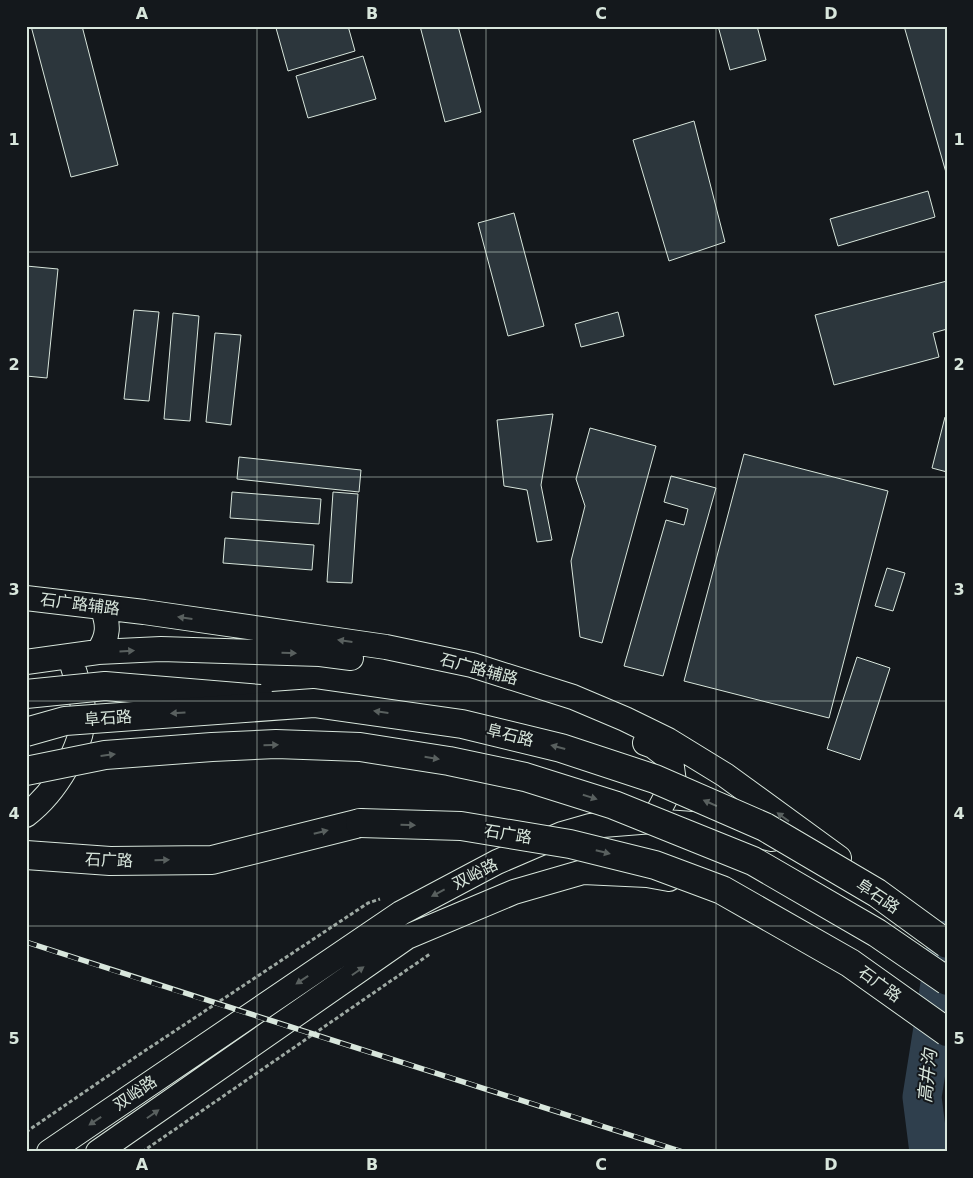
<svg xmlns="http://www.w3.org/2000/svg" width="973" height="1178" font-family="'DejaVu Sans','Noto Sans SC',sans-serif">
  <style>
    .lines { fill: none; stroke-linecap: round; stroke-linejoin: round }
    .river { stroke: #2f3f4d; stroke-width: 39 }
    .building { fill: #2c363c; stroke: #d8e6dc }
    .minor-casing { stroke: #d8e6dc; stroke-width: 26 }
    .major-casing { stroke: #d8e6dc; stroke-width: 30 }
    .path { stroke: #9da8a2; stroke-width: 3; stroke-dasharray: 4 2.5; stroke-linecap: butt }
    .minor { stroke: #14181c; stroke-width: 24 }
    .major { stroke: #14181c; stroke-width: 28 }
    .rail-casing { stroke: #d8e6dc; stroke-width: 5.5 }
    .rail { stroke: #14181c; stroke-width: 4; stroke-dasharray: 11; stroke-linecap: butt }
    .major-bridge-casing { stroke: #d8e6dc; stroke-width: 30; stroke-linecap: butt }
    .highway-bridge-casing { stroke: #d8e6dc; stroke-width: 30; stroke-linecap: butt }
    .major-bridge { stroke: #14181c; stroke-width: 28 }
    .highway-bridge { stroke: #14181c; stroke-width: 28 }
    .oneway { fill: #59605f }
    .grid { fill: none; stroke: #d8e6dc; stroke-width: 1; stroke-opacity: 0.55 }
    .labels { text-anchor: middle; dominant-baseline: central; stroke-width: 4; stroke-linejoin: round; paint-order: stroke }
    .street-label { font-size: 16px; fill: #d8e6dc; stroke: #14181c }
    .water-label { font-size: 18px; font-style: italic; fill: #d8e6dc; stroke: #14181c }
    .neatline { fill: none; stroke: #d8e6dc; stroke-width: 2 }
    .grid-label { font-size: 16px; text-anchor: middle; font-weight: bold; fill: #d8e6dc }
  </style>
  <rect width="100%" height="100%" fill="#14181c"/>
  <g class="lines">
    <!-- river -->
    <path class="river" d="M929,1152L922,1097L947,940"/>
  </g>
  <!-- building -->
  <path class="building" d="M31,26H82L118,165L71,177Z
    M283,26H348L355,51L288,71L276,28Z
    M420,26H458L481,112L445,122Z
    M718,26H757L766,60L730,70Z
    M904,26H947V176Z
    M363,56L376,99L308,118L296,76Z
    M694,121L725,242L669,261L633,140Z
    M928,191L935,217L838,246L830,219Z
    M514,213L544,326L508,336L478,223Z
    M26,266L58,269L47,378L26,376Z
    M947,281V329L933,333L939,357L834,385L815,315Z
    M134,310L159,312L149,401L124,399Z
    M618,312L624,336L581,347L575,324Z
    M173,313L199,316L190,421L164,419Z
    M215,333L241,335L231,425L206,422Z
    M553,414L541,485L552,540L537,542L527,490L504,486L497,420Z
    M945,417H947V472L932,468Z
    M590,428L656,446L602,643L580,637L571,561L585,506L576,479Z
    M744,454L888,491L829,718L684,681Z
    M239,457L361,470L359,492L237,479Z
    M671,476L716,488L663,676L624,666L666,520L684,525L688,509L664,502Z
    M232,492L321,499L319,524L230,518Z
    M333,492L358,494L352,583L327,582Z
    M225,538L314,545L312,570L223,563Z
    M887,568L905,573L893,611L875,606Z
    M857,657L890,668L860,760L827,749Z"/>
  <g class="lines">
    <!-- minor casing -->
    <g class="minor-casing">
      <path id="minor" d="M26,598L144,612L386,647L472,665L573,697L625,719L668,740L725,775L839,858
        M98,652C109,636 109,625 102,607
        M26,662L98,652L161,649L320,654L351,658
        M645,743L653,746L671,760L674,782L653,821
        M26,815C54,794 86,745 83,709C82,691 74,673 70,656
        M49,1152L401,913L497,862L562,834L590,826L653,821L718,826L772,839
        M98,1152L407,937L514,892L583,872L647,875L669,879"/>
    </g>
    <!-- major casing -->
    <g class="major-casing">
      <path id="major" d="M26,855L110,861L212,860L360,823"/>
    </g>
    <!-- path -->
    <path class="path" d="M26,1132L140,1054L368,903L380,899
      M142,1152L430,954"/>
    <!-- minor -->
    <use href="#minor" class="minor"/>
    <!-- major -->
    <use href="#major" class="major"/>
    <!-- rail casing -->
    <g class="rail-casing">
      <path id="rail" d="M26,942C245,1014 464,1081 683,1152"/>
    </g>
    <!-- rail -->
    <use href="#rail" class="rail"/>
    <!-- major-bridge casing -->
    <g class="major-bridge-casing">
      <path id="major-bridge" d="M26,694L105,686L260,699
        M360,823L461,826L570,844L655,865L722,890L850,963L947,1032"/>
    </g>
    <!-- highway-bridge casing -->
    <g class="highway-bridge-casing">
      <path id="highway-bridge" d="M26,732L65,721L314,703L462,724L561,748L655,779L765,827L877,893L947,944
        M26,771L105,755L212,747L276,744L360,747L449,761L525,777L614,805L753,861L877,933L947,981"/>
    </g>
    <!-- major-bridge -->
    <use href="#major-bridge" class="major-bridge"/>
    <!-- highway-bridge -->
    <use href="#highway-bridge" class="highway-bridge"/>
  </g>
  <!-- one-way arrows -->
  <defs><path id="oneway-solid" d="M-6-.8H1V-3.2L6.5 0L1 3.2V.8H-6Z" transform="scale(1.25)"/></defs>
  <g class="oneway">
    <use href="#oneway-solid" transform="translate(185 618) rotate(-172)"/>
    <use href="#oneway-solid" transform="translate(345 641) rotate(-172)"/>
    <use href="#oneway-solid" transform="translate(127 651) rotate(-3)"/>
    <use href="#oneway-solid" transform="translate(289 653) rotate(2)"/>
    <use href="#oneway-solid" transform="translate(381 712) rotate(-172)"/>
    <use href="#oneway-solid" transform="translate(178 713) rotate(176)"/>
    <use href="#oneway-solid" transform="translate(271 745) rotate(-1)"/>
    <use href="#oneway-solid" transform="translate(558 747) rotate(-165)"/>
    <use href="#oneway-solid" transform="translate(108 755) rotate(-7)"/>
    <use href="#oneway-solid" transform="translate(432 758) rotate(9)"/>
    <use href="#oneway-solid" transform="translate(590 797) rotate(17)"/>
    <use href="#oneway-solid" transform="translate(710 803) rotate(-156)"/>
    <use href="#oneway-solid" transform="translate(783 817) rotate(-144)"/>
    <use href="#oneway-solid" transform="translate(408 825) rotate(2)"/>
    <use href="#oneway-solid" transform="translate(321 832) rotate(-14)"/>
    <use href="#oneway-solid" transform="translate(603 852) rotate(14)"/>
    <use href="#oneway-solid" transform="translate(162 860) rotate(-1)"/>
    <use href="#oneway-solid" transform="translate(438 893) rotate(152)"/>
    <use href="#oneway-solid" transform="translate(358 971) rotate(-35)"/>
    <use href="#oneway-solid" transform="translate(302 980) rotate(146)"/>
    <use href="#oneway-solid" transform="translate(153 1114) rotate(-35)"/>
    <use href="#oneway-solid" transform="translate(95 1121) rotate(146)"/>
  </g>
  <!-- grid -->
  <path class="grid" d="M257,26V1152M486,26V1152M716,26V1152M26,252H947M26,477H947M26,701H947M26,926H947"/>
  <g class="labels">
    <!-- street labels -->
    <g class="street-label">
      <text transform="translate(80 604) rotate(7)">石广路辅路</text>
      <text transform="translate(479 669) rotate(15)">石广路辅路</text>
      <text transform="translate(108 718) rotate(-4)">阜石路</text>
      <text transform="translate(510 735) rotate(14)">阜石路</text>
      <text transform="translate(508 834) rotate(9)">石广路</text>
      <text transform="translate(109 860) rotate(2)">石广路</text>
      <text transform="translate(475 874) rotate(-27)">双峪路</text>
      <text transform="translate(878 896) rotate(34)">阜石路</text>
      <text transform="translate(880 984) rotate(36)">石广路</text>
      <text transform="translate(135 1093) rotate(-34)">双峪路</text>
    </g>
    <!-- water labels -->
    <g class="water-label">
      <text transform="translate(927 1076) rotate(-84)">高井沟</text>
    </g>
  </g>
  <!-- border -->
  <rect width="973" height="1178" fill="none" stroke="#14181c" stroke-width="55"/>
  <rect x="28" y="28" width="918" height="1122" class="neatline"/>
  <g class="grid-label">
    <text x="142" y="19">A</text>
    <text x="372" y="19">B</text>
    <text x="601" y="19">C</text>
    <text x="831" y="19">D</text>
    <text x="14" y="145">1</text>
    <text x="959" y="145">1</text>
    <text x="14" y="370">2</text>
    <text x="959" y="370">2</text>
    <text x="14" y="595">3</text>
    <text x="959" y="595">3</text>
    <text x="14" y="819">4</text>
    <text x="959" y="819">4</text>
    <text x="14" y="1044">5</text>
    <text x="959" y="1044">5</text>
    <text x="142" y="1170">A</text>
    <text x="372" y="1170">B</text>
    <text x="601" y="1170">C</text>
    <text x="831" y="1170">D</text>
  </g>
</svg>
